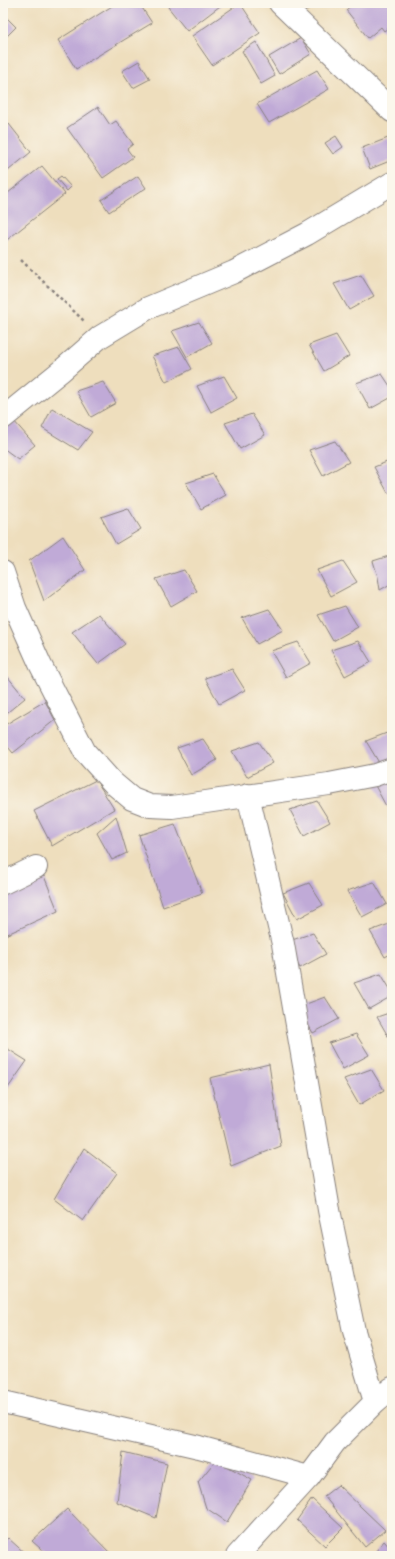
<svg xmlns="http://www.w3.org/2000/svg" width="395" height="1559" font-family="'Indie Flower',sans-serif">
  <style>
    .building { fill: #c0aad7 }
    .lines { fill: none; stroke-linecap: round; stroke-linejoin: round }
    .minor-casing { stroke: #88807c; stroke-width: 24 }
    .path { stroke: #88807c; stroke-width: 2.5; stroke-dasharray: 3 3; stroke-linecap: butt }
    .minor { stroke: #fff; stroke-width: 22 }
  </style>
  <rect width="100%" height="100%" fill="#fbf7ec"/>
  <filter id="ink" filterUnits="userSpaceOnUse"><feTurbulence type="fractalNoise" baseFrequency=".025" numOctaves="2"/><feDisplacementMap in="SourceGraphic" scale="8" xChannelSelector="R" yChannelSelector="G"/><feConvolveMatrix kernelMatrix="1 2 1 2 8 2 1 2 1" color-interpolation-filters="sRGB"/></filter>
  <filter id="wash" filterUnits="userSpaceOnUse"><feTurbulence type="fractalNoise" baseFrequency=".012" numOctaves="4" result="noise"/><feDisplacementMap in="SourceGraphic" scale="16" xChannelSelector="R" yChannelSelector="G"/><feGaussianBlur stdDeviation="0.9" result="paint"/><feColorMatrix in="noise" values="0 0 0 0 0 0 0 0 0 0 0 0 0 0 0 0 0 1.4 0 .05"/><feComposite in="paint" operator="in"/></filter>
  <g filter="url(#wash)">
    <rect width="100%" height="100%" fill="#eedebd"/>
    <g id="blocks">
      <!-- building -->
      <path class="building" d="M117,3H139L152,23L76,69L58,40Z
        M173,3H224L187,31L168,7Z
        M240,3L260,33L212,65L192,36Z
        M298,3H317L304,12Z
        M354,3H392V25L384,31L381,27L368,38L346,10Z
        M3,14L16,27L3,40Z
        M301,38L311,54L279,74L269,57Z
        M256,42L275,76L261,84L242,51Z
        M139,61L150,79L133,88L122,71Z
        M317,70L329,89L269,123L257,104Z
        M98,107L110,125L116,121L133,144L127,149L133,157L103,178L67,128Z
        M9,124L31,152L3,175V129Z
        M336,136L343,147L333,154L325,143Z
        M388,138L392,147V160L370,169L362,148Z
        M42,166L65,194L3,243V197Z
        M61,176L71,187L67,191L57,179Z
        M138,176L146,188L109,212L101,200Z
        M361,275L374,296L349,310L334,284Z
        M199,322L212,343L187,357L172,331Z
        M336,335L349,356L324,371L309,345Z
        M179,347L192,369L166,382L152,356Z
        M382,374L392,389V397L370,409L356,383Z
        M224,376L237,398L211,412L197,386Z
        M103,382L116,403L91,417L76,391Z
        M52,408L92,432L78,450L42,428Z
        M252,414L265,435L240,449L225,423Z
        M13,420L35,445L18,459L3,448V430Z
        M335,441L349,462L323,476L309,450Z
        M392,460V491L388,493L374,467Z
        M213,474L226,495L201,509L186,483Z
        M128,508L141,529L116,544L101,517Z
        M63,536L85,570L44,601L29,561Z
        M392,555V583L380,590L378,577L373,561Z
        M343,561L357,582L331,596L317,570Z
        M184,570L197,591L171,606L156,579Z
        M345,606L358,627L333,641L318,615Z
        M269,609L283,630L257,644L242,618Z
        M99,614L125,644L98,664L72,632Z
        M358,641L371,662L345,676L331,650Z
        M298,642L311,663L286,677L271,651Z
        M232,669L245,690L219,704L205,678Z
        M3,671L25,698L3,716Z
        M45,701L55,720L13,753L3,741V726Z
        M392,731V760L381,766L366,741Z
        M203,739L217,760L191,775L177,748Z
        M259,742L273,763L247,777L232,751Z
        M392,773V803L386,806L372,780Z
        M96,780L114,809L52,846L34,811Z
        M317,801L330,822L304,836L290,810Z
        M116,816L127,853L112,860L97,833Z
        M175,824L202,893L163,907L139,835Z
        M44,876L58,911L3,936V893Z
        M374,882L387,904L362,917L347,891Z
        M309,883L323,905L297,919L283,893Z
        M392,923V953L385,957L370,931Z
        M313,933L326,954L300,968L286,942Z
        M381,974L392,992V996L369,1009L354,983Z
        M325,997L339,1019L313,1033L298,1007Z
        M392,1012V1043L377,1017Z
        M356,1034L369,1055L343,1069L329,1043Z
        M3,1046L27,1061L3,1095Z
        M269,1064L281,1146L231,1166L210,1078Z
        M371,1069L384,1090L359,1105L344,1079Z
        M84,1148L117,1173L83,1221L54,1199Z
        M123,1452L167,1463L156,1518L117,1502Z
        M216,1460L252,1480L227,1522L206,1508L198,1482Z
        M338,1485L385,1530L365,1547L324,1496Z
        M312,1499L343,1528L325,1546L297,1520Z
        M67,1509L113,1556H49L32,1541Z
        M8,1538L28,1556H3V1543Z
        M384,1541L392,1550V1556H372Z"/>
    </g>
  </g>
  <g filter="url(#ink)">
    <use href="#blocks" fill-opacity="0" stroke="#88807c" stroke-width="1"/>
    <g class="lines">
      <!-- minor casing -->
      <g class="minor-casing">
        <path id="minor" d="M280,3L392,111
          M3,418L61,371L100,337L148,308L234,272L307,234L392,183
          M3,572L15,608L40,664L85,752L113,783L132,799L150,806L172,807L329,784L375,775L392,769
          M248,795L283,944L329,1210L354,1331L375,1402
          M3,883L36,867
          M3,1402L199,1447L309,1477
          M237,1556L309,1477L335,1442L375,1402L392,1388"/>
      </g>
      <!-- path -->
      <path class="path" d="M21,260L84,321"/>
      <!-- minor -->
      <use href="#minor" class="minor"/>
    </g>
  </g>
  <!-- margin -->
  <rect width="395" height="1559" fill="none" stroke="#fbf7ec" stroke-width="16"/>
</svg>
